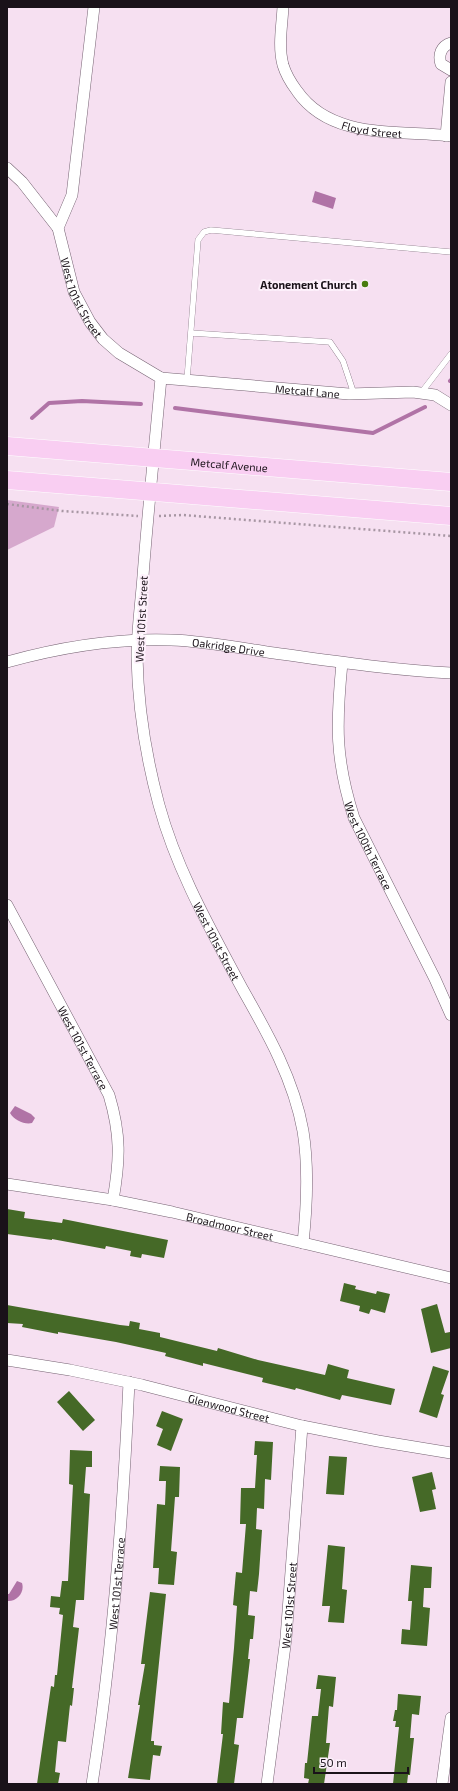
<svg xmlns="http://www.w3.org/2000/svg" width="458" height="1791" font-family="'Exo 2',sans-serif">
  <style>
    .green { fill: #d6a8cd }
    .water { fill: #b073a6 }
    .lines { fill: none; stroke-linecap: round; stroke-linejoin: round }
    .stream { stroke: #b073a6; stroke-width: 4 }
    .building { fill: #456927 }
    .lane-casing { stroke: #756272; stroke-width: 6 }
    .street-casing { stroke: #756272; stroke-width: 12 }
    .primary-casing { stroke: #fff; stroke-width: 19 }
    .path { stroke: #a796a3; stroke-width: 2.5; stroke-dasharray: 2 3; stroke-linecap: butt }
    .lane { stroke: #fff; stroke-width: 5.5 }
    .street { stroke: #fff; stroke-width: 11 }
    .primary { stroke: #f9cef2; stroke-width: 18 }
    .poi-dot { fill: #487c0e; stroke: #fdf0fb; stroke-width: 1.5 }
    .labels { text-anchor: middle; dominant-baseline: central; stroke-width: 4; stroke-linejoin: round; paint-order: stroke }
    .street-label { font-size: 11px; fill: #1a1219; stroke: #fdf0fb }
    .poi-label { font-size: 11px; font-weight: bold; fill: #1a1219; stroke: #fdf0fb; text-anchor: end }
  </style>
  <rect width="100%" height="100%" fill="#f6e0f1"/>
  <!-- green -->
  <path class="green" d="M7,500L59,507L54,527L7,550Z"/>
  <!-- water -->
  <path class="water" d="M315,191L336,198L333,209L312,202Z
    M15,1106L31,1114L35,1118L32,1123C25,1125 14,1120 10,1113Z
    M17,1581L22,1583C25,1592 17,1602 7,1601V1594H9Z"/>
  <g class="lines">
    <!-- stream -->
    <path class="stream" d="M450,381L451,380
      M175,408L373,433L425,407
      M32,418L49,403L82,401L141,404"/>
  </g>
  <!-- building -->
  <path class="building" d="M7,1209L25,1212L24,1218L62,1223L63,1219L168,1240L164,1258L142,1254L141,1258L130,1256L131,1251L106,1246L105,1249L52,1239V1240L7,1234Z
    M344,1283L356,1286L355,1289L376,1294L377,1291L390,1294L385,1313L371,1309L369,1314L359,1311L360,1306L340,1301Z
    M437,1304L445,1333L450,1332L451,1348L431,1353L421,1309Z
    M7,1305L120,1325L129,1326L130,1321L140,1323L139,1329L160,1333V1337L217,1351L218,1348L258,1360L325,1375L328,1364L349,1370L347,1378L395,1389L391,1405L342,1395L340,1400L296,1388L295,1390L262,1382L263,1378L203,1363V1366L165,1356L166,1353L116,1342L58,1332V1334L22,1327L23,1324L7,1323Z
    M433,1366L449,1371L441,1394L444,1395L437,1418L419,1412Z
    M69,1391L95,1420L83,1431L57,1402Z
    M162,1411L183,1419L171,1451L157,1445L163,1429L156,1426Z
    M255,1441L273,1442L271,1480L265,1479L264,1509L257,1508L256,1529L262,1530L259,1574L257,1592L250,1591L248,1615L255,1616L253,1639H250L248,1659H250L243,1718H237L234,1744L239,1745L234,1784H217L223,1734H221L223,1702L229,1703L234,1648L237,1606L233,1605L236,1572L242,1573L246,1524H240L241,1488H255L257,1455H254Z
    M70,1450L92,1451V1467H86L84,1493L90,1494L84,1600H76L73,1627L79,1628L72,1688H74L72,1706L70,1705L66,1742L58,1741L55,1772L60,1773L58,1784H37L51,1686L54,1687L55,1675H57L63,1615L59,1614L60,1608L50,1607L51,1596L60,1597L62,1581H68L73,1485L69,1484Z
    M329,1456L347,1457L344,1495L326,1494Z
    M160,1466L180,1467L179,1497H175L171,1551L177,1552L174,1585L158,1584L159,1568H153L157,1504L165,1505L166,1481H159Z
    M432,1472L436,1489L432,1490L436,1509L420,1512L412,1477Z
    M328,1545L345,1547L342,1589L347,1590L344,1623L328,1622L330,1606H322Z
    M411,1565L432,1567L431,1588H424L423,1607L430,1608L427,1646L401,1644L402,1629L410,1630L412,1601H408Z
    M150,1592L166,1594L151,1741H154V1745L162,1746L160,1756L153,1755L150,1780L128,1778L140,1705H138L145,1664H141Z
    M318,1675L336,1677L333,1707L329,1706L326,1743H330L324,1784H308L309,1779L304,1778L305,1763H307L312,1716H318L321,1689H316Z
    M398,1694L421,1696L419,1715L412,1714L410,1738H414L410,1775H408L407,1784H393L399,1727H395L396,1721H393L395,1710H397Z"/>
  <g class="lines">
    <!-- lane casing -->
    <g class="lane-casing">
      <path id="lane" d="M191,333L330,342L343,361L354,394
        M187,380L198,240L204,232L211,230L451,252
        M421,393L451,354"/>
    </g>
    <!-- street casing -->
    <g class="street-casing">
      <g id="street">
        <path id="s1" d="M94,7L72,195L58,228L74,292L90,322L103,339L119,353L161,378C155,444 148,510 143,576C141,603 137,630 137,657C138,707 146,757 159,805C177,871 211,930 243,990C268,1034 294,1080 303,1131C309,1168 307,1206 303,1243"/>
        <path id="s2" d="M283,7C282,26 278,46 283,65C286,75 291,83 297,91C331,140 398,130 451,136"/>
        <path d="M451,43C441,46 438,55 441,64L451,70"/>
        <path d="M446,136L451,82"/>
        <path d="M7,168L22,182L58,228"/>
        <path id="s3" d="M161,378L349,394L413,392L435,395L451,405"/>
        <path id="s4" d="M7,662C61,647 115,638 171,640C205,641 240,648 274,653C333,661 391,670 451,673"/>
        <path id="s5" d="M342,663C336,724 335,759 354,818L435,979L451,1015"/>
        <path id="s6" d="M7,905L109,1095C121,1135 120,1160 113,1200"/>
        <path id="s7" d="M7,1184L113,1200L172,1212L451,1278"/>
        <path id="s8" d="M7,1360L70,1370L142,1385L302,1426L378,1441L451,1453"/>
        <path id="s9" d="M92,1784C113,1651 123,1517 129,1382"/>
        <path id="s10" d="M267,1784L286,1638L302,1426"/>
        <path d="M442,1784L451,1718"/>
      </g>
    </g>
    <!-- primary casing -->
    <g class="primary-casing">
      <g id="primary">
        <path id="s11" d="M7,446L451,482"/>
        <path d="M7,480L451,516"/>
      </g>
    </g>
    <!-- path -->
    <path class="path" d="M7,504L62,511L138,516
      M159,516L183,515L451,536"/>
    <!-- lane -->
    <use href="#lane" class="lane"/>
    <!-- street -->
    <use href="#street" class="street"/>
    <!-- primary -->
    <use href="#primary" class="primary"/>
  </g>
  <!-- markers -->
  <circle class="poi-dot" cx="365" cy="284" r="4"/>
  <g class="labels">
    <!-- street labels -->
    <g class="street-label">
      <text stroke="none"><textPath href="#s2" startOffset="175">Floyd Street</textPath></text>
      <text stroke="none"><textPath href="#s1" startOffset="299">West 101st Street</textPath></text>
      <text stroke="none"><textPath href="#s3" startOffset="147">Metcalf Lane</textPath></text>
      <text stroke="none"><textPath href="#s11" startOffset="223">Metcalf Avenue</textPath></text>
      <text transform="translate(141 619) rotate(-87)">West 101st Street</text>
      <text stroke="none"><textPath href="#s4" startOffset="224">Oakridge Drive</textPath></text>
      <text stroke="none"><textPath href="#s5" startOffset="188">West 100th Terrace</textPath></text>
      <text stroke="none"><textPath href="#s1" startOffset="995">West 101st Street</textPath></text>
      <text stroke="none"><textPath href="#s6" startOffset="162">West 101st Terrace</textPath></text>
      <text stroke="none"><textPath href="#s7" startOffset="227">Broadmoor Street</textPath></text>
      <text stroke="none"><textPath href="#s8" startOffset="227">Glenwood Street</textPath></text>
      <text stroke="none"><textPath href="#s9" startOffset="202">West 101st Terrace</textPath></text>
      <text stroke="none"><textPath href="#s10" startOffset="180">West 101st Street</textPath></text>
    </g>
    <!-- poi labels -->
    <g class="poi-label">
      <text x="357" y="284">Atonement Church</text>
    </g>
  </g>
  <!-- border -->
  <rect width="458" height="1791" fill="none" stroke="#1a1219" stroke-width="16"/>
  <!-- scale -->
  <path d="M314 1767v6h94v-6" fill="none" stroke="#1a1219" stroke-width="2"/>
  <text x="320" y="1767" font-size="12" fill="#1a1219" stroke="#fdf0fb" stroke-width="3" paint-order="stroke">50 m</text>
</svg>
